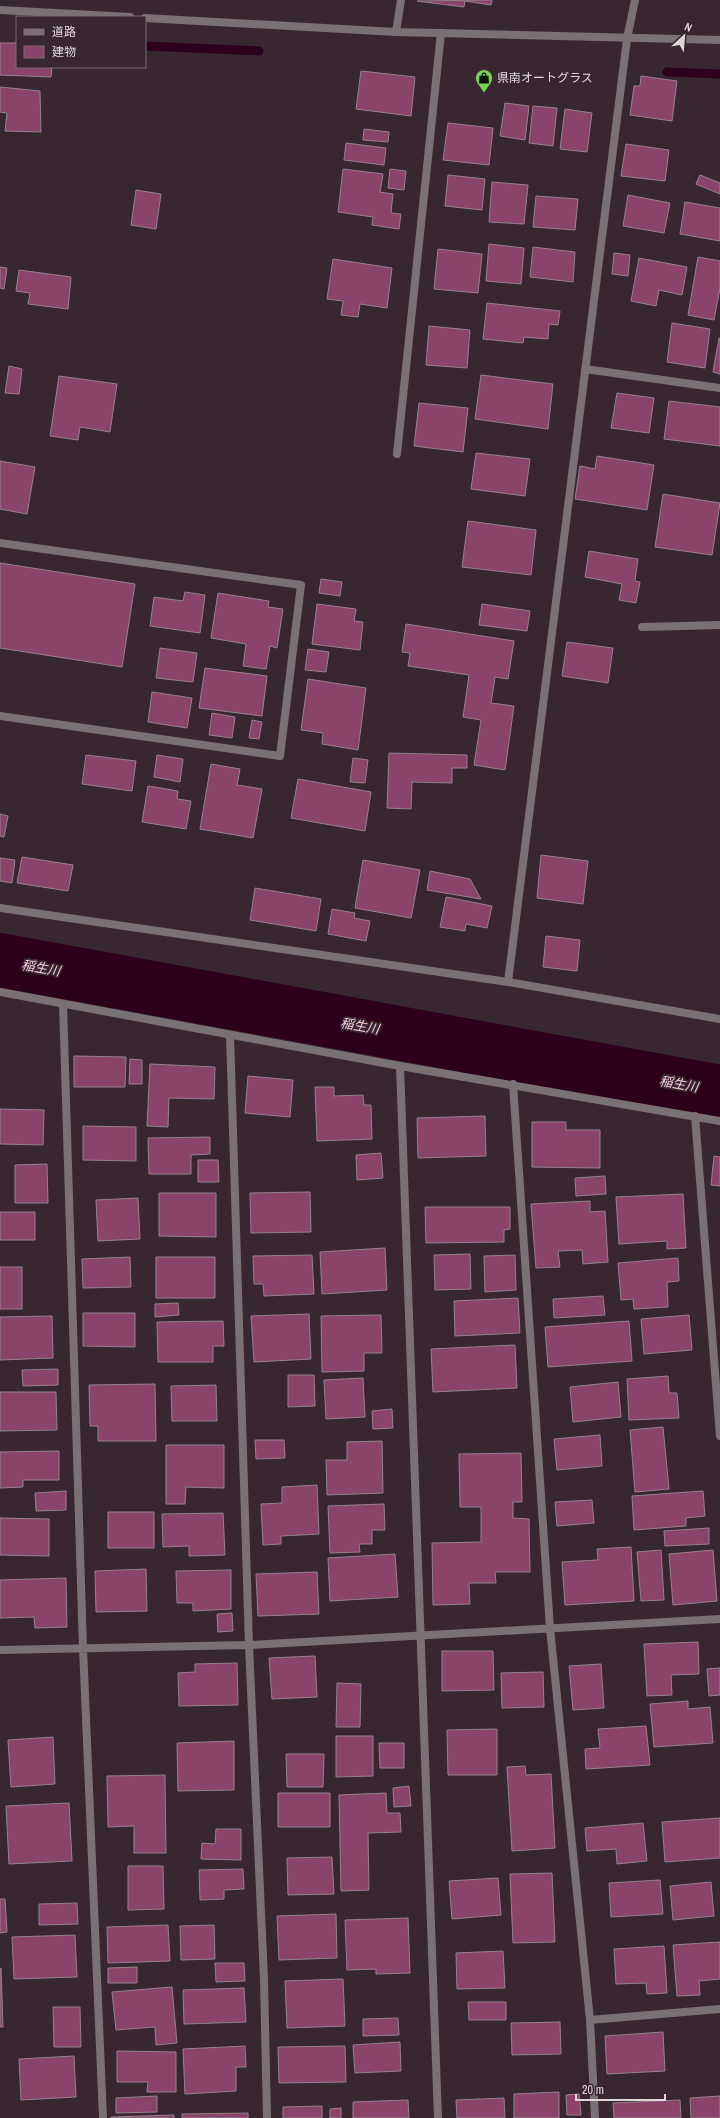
<svg xmlns="http://www.w3.org/2000/svg" width="720" height="2118" font-family="'Archivo Narrow','Noto Sans JP',sans-serif">
  <style>
    .lines { fill: none; stroke-linecap: round; stroke-linejoin: round }
    .stream { stroke: #2c001a; stroke-width: 9 }
    .river { stroke: #2c001a; stroke-width: 54 }
    .building { fill: #8a446a; stroke: #97828c }
    .minor { stroke: #7a7175; stroke-width: 8 }
    .tertiary { stroke: #7a7175; stroke-width: 8 }
    .labels { text-anchor: middle; dominant-baseline: central; stroke-width: 3.5; stroke-linejoin: round; paint-order: stroke }
    .poi-label { font-size: 12px; fill: #e1d5da; stroke: #382730; text-anchor: start }
    .water-label { font-size: 13px; font-style: italic; fill: #facfe3; stroke: #382730 }
  </style>
  <rect width="100%" height="100%" fill="#382730"/>
  <g class="lines">
    <!-- stream -->
    <path class="stream" d="M145,46L259,51
      M667,72L720,74"/>
    <!-- river -->
    <path class="river" d="M0,960L720,1092"/>
  </g>
  <!-- building -->
  <path class="building" d="M492,0L491,5L465,1L464,7L417,1Z
    M0,43H17V67H52L51,77L0,75Z
    M361,71L415,77L411,116L356,109Z
    M641,76L677,81L672,121L630,115L634,86H640Z
    M0,87L40,91L41,132L5,131L7,113L0,112Z
    M505,103L529,106L525,140L500,136Z
    M533,106L557,108L553,146L529,143Z
    M565,109L592,113L587,152L560,149Z
    M448,123L493,128L489,165L443,160Z
    M364,129L389,132L388,142L363,140Z
    M346,143L386,148L384,165L344,160Z
    M626,144L669,150L665,181L621,176Z
    M343,169L383,174L380,192L393,194L391,213L401,214L399,229L372,225L373,217L338,212Z
    M390,169L406,171L404,190L388,188Z
    M448,175L485,179L482,210L445,206Z
    M700,175L720,183V194L696,184Z
    M492,182L528,185L524,224L489,222Z
    M136,190L161,194L156,229L131,225Z
    M628,195L670,203L664,233L623,226Z
    M536,196L578,199L575,230L533,227Z
    M685,202L720,208V241L680,234Z
    M489,244L524,248L521,284L486,281Z
    M533,247L575,252L573,282L530,277Z
    M438,249L482,254L478,293L434,289Z
    M614,253L630,255L628,276L612,274Z
    M698,257L720,261V288L714,320L688,315Z
    M639,258L687,267L682,295L659,290L656,306L631,301Z
    M333,259L392,268L387,308L360,304L358,317L341,315L343,301L327,299Z
    M0,267L7,268L4,289L0,288Z
    M19,270L71,277L68,309L28,304L30,293L16,291Z
    M487,303L560,311L558,325L549,324L548,339L524,337L523,343L483,339Z
    M672,323L710,329L705,368L667,362Z
    M429,326L470,330L467,368L426,365Z
    M719,338H720V374L713,372Z
    M9,366L22,369L19,394L5,393Z
    M481,375L553,384L548,429L475,419Z
    M59,376L117,384L110,432L80,427L78,440L50,436Z
    M617,393L654,398L649,433L611,428Z
    M669,401L720,407V446L664,439Z
    M419,403L468,408L463,452L414,446Z
    M476,453L530,459L525,496L471,489Z
    M597,456L654,465L647,510L575,499L580,466L595,469Z
    M0,461L35,467L27,514L0,509Z
    M663,494L720,503L712,555L655,547Z
    M468,521L536,530L531,575L462,567Z
    M589,551L638,559L635,581L640,582L636,603L619,600L622,584L585,577Z
    M0,563L135,584L122,667L0,648Z
    M321,579L342,582L340,596L319,593Z
    M185,592L205,595L200,633L150,626L154,597L183,601Z
    M218,593L269,601L268,607L283,609L277,648L270,646L266,669L243,666L246,644L211,638Z
    M317,604L356,609L354,621L363,622L360,650L312,644Z
    M482,604L530,611L527,631L479,625Z
    M406,624L514,641L508,679L495,677L491,703L514,706L505,770L474,765L481,720L463,717L469,675L408,666L410,653L402,652Z
    M567,642L613,648L608,683L562,676Z
    M160,648L197,653L193,682L156,678Z
    M308,649L329,652L326,672L305,670Z
    M205,668L267,676L262,716L199,708Z
    M308,679L366,688L358,750L322,744L323,733L301,730Z
    M152,692L192,698L187,728L148,722Z
    M212,713L235,717L232,738L209,735Z
    M252,720L262,722L259,739L249,738Z
    M389,753L467,755V768H452V783L412,782L411,809L387,808Z
    M86,755L136,761L132,791L82,784Z
    M157,755L183,759L180,782L154,777Z
    M353,758L368,760L365,783L350,782Z
    M211,764L240,769L237,785L262,789L253,838L200,829Z
    M298,779L371,792L365,831L291,818Z
    M148,786L178,791L177,799L191,801L186,829L142,822Z
    M0,814L8,816L4,837L0,836Z
    M541,855L588,861L583,904L537,898Z
    M22,857L73,865L68,891L17,883Z
    M0,858L15,860L12,883L0,881Z
    M363,860L420,870L411,918L355,908Z
    M430,871L470,879L481,899L427,890Z
    M255,888L321,899L316,931L250,920Z
    M446,897L492,906L487,928L466,924L465,931L440,927Z
    M332,909L355,913L354,918L370,921L366,941L328,934Z
    M546,936L580,940L577,971L543,967Z
    M74,1056L126,1057L125,1087H74Z
    M130,1059L142,1060V1084H129Z
    M150,1064L215,1067L214,1099L169,1098L168,1127L147,1126Z
    M248,1076L293,1080L290,1117L245,1113Z
    M315,1087H334V1096L363,1095L364,1105H371L372,1139L317,1141Z
    M0,1109L44,1110L43,1145L0,1144Z
    M485,1116L486,1156L418,1158L417,1118Z
    M532,1122H566V1130H600V1168L532,1167Z
    M83,1126L136,1127V1161L83,1160Z
    M210,1137V1154L191,1155V1174H149L148,1138Z
    M381,1153L383,1178L357,1180L356,1155Z
    M714,1156L720,1157V1186L711,1185Z
    M198,1160H218L219,1182H198Z
    M47,1164L48,1203H15V1165Z
    M605,1176L606,1194L576,1196L575,1178Z
    M310,1192L311,1232L251,1233L250,1193Z
    M159,1193H216V1237L159,1236Z
    M683,1194L686,1248L667,1249V1241L619,1244L616,1197Z
    M138,1198L140,1239L98,1241L96,1200Z
    M590,1201V1212L605,1211L608,1262L583,1264L582,1250L558,1251L560,1267L536,1268L531,1204Z
    M425,1207H510V1229L504,1230V1242L426,1243Z
    M0,1212H35V1240H0Z
    M385,1248L387,1290L322,1294L320,1252Z
    M470,1254L471,1289L435,1290L434,1255Z
    M312,1255L314,1294L264,1296L263,1284H254L253,1256Z
    M515,1255L516,1290L485,1292L484,1256Z
    M130,1257L131,1287L83,1288L82,1259Z
    M156,1257H215V1298H156Z
    M678,1258L679,1281L667,1282L668,1307L634,1309L633,1299L621,1300L618,1263Z
    M0,1267H22V1309H0Z
    M603,1296L605,1315L554,1318L553,1299Z
    M518,1298L520,1333L455,1336L454,1301Z
    M178,1303L179,1315L155,1317V1304Z
    M83,1313H135V1347L83,1346Z
    M309,1314L311,1359L254,1362L251,1316Z
    M381,1315L382,1353H364V1371L322,1372L321,1316Z
    M689,1315L692,1350L644,1354L641,1319Z
    M52,1316L53,1358L0,1360V1317Z
    M223,1321L224,1346H213V1362H158L157,1322Z
    M629,1321L632,1361L548,1367L545,1327Z
    M515,1345L517,1388L433,1392L431,1349Z
    M58,1369V1385L23,1386L22,1370Z
    M288,1375H314L315,1406L288,1407Z
    M668,1376L669,1393H677L679,1418L629,1420L627,1379Z
    M363,1378L365,1417L326,1419L324,1380Z
    M618,1382L621,1417L573,1422L570,1387Z
    M155,1384L156,1441H98V1426H90L89,1385Z
    M216,1385L217,1421H172L171,1386Z
    M0,1392H56L57,1430L0,1431Z
    M392,1409L393,1428L373,1429L372,1411Z
    M663,1427L669,1489L635,1492L630,1430Z
    M600,1435L602,1466L557,1470L554,1439Z
    M255,1440H284L285,1458L256,1459Z
    M382,1441L383,1493L327,1495L326,1460H347V1442Z
    M166,1445H224V1488L186,1487L185,1504H166Z
    M59,1451V1480H23V1487L0,1488V1452Z
    M521,1453L522,1502H513V1518L529,1519L530,1572H495L496,1583H469L470,1604L433,1605L432,1543L481,1542V1507H460L459,1454Z
    M317,1485L319,1534L281,1536V1544L263,1545L261,1504L282,1503V1487Z
    M66,1491V1510L36,1511L35,1493Z
    M703,1491L705,1516L686,1518V1526L634,1530L632,1496Z
    M592,1500L594,1523L557,1526L555,1502Z
    M384,1504L385,1530H372V1544H359L360,1552L330,1553L328,1506Z
    M108,1512H154V1548H108Z
    M223,1513L225,1555L189,1556V1546L163,1547L162,1514Z
    M0,1518L49,1519V1556L0,1555Z
    M709,1528V1544L665,1546L664,1531Z
    M631,1547L634,1601L565,1605L562,1562L598,1560L597,1549Z
    M661,1550L664,1600L641,1601L637,1552Z
    M713,1550L717,1601L673,1605L669,1554Z
    M395,1554L398,1597L330,1601L328,1558Z
    M146,1569L147,1611L96,1612L95,1571Z
    M231,1570V1609L193,1611V1603H177L176,1571Z
    M317,1572L319,1614L258,1616L256,1574Z
    M66,1578L67,1627L35,1628L34,1617L0,1618V1580Z
    M232,1613L233,1631L218,1632L217,1614Z
    M698,1642L699,1674L671,1675L672,1695L647,1696L644,1644Z
    M442,1651H493L494,1690L442,1691Z
    M315,1656L317,1697L272,1699L269,1658Z
    M237,1663L238,1705L179,1706L178,1673L195,1672V1664Z
    M601,1664L604,1708L573,1710L569,1666Z
    M720,1668V1695L709,1696L707,1669Z
    M543,1672L544,1707L502,1708L501,1673Z
    M337,1683L361,1684L360,1727H336Z
    M688,1701V1709L710,1707L713,1743L654,1747L650,1704Z
    M646,1726L650,1765L586,1769L585,1749L600,1748L598,1729Z
    M497,1729V1775H448L447,1730Z
    M336,1736H373V1776L336,1777Z
    M53,1737L55,1784L11,1787L8,1740Z
    M234,1741V1790L178,1791L177,1743Z
    M379,1743H404V1768H380Z
    M286,1754H324L323,1787H287Z
    M525,1766L526,1775L551,1774L555,1848L512,1851L507,1767Z
    M165,1775L166,1853H134V1826L108,1827L107,1776Z
    M409,1786L411,1806L394,1807L393,1788Z
    M278,1793H330V1827H278Z
    M386,1793L387,1813H400L401,1832L368,1833L369,1890L341,1891L339,1795Z
    M69,1803L72,1861L9,1864L6,1806Z
    M720,1818V1858L665,1862L662,1822Z
    M643,1823L647,1861L617,1864L616,1849L587,1851L585,1828Z
    M216,1829H241V1860L201,1859L202,1843L215,1844Z
    M332,1857L334,1894L288,1895L287,1858Z
    M128,1866H163L164,1909L128,1910Z
    M243,1869L244,1889L224,1890V1899L200,1900L199,1870Z
    M552,1873L555,1942L513,1943L510,1874Z
    M498,1878L501,1915L452,1919L449,1881Z
    M660,1880L663,1914L611,1917L609,1883Z
    M711,1882L714,1916L673,1920L670,1886Z
    M0,1899H5L7,1932L0,1933Z
    M77,1903L78,1924L39,1925V1904Z
    M336,1914L337,1958L279,1960L277,1916Z
    M408,1918L410,1973L376,1974V1969L347,1970L345,1920Z
    M168,1925L170,1961L108,1963L107,1927Z
    M214,1925L215,1959L181,1960L180,1926Z
    M75,1935L77,1977L14,1979L12,1937Z
    M720,1942V1979L699,1981L700,1995L677,1996L673,1945Z
    M664,1946L667,1993L647,1994L646,1983L616,1984L614,1949Z
    M503,1951L505,1988L457,1989L456,1953Z
    M215,1963H244L245,1981L216,1982Z
    M137,1967V1983H108V1968Z
    M1,1968L3,2027H0V1969Z
    M343,1979L345,2026L287,2028L285,1981Z
    M172,1987L177,2043L156,2045L155,2027L116,2030L112,1992Z
    M244,1988L246,2022L184,2024L183,1990Z
    M468,2002H506V2020H469Z
    M53,2007H80L81,2047H54Z
    M398,2018L399,2035L363,2036V2019Z
    M560,2022L561,2054L512,2055L511,2023Z
    M663,2032L665,2071L607,2074L605,2036Z
    M400,2042L401,2071L355,2073L353,2045Z
    M245,2046L246,2067H236V2091L185,2094L183,2049Z
    M345,2046L346,2082L279,2083L278,2047Z
    M117,2051L176,2052V2092H147L148,2082H117Z
    M74,2056L76,2097L21,2100L19,2059Z
    M559,2092V2118H514V2094Z
    M579,2094L581,2115H567L566,2095Z
    M157,2096V2112L116,2113V2098Z
    M720,2096V2118H691L690,2098Z
    M504,2098L505,2118H457L456,2100Z
    M408,2100L409,2118H353V2102Z
    M680,2100L681,2118H614L613,2103Z
    M322,2106V2118H283V2107Z
    M341,2108V2118H330V2109Z
    M248,2113V2118H182V2114Z
    M174,2115V2118H111V2117Z"/>
  <g class="lines">
    <!-- minor -->
    <path class="minor" d="M396,32L401,0
      M585,369L720,388
      M397,454L441,33
      M0,543L301,585L280,756L0,716
      M642,627L720,625
      M0,908L508,982L720,1019
      M508,982L627,39L635,0
      M0,992L400,1066L720,1121
      M63,1004L83,1648L103,2118
      M230,1035L249,1645L264,1979L267,2118
      M400,1066L438,2118
      M513,1084L550,1628L590,2020L595,2118
      M695,1116L720,1436
      M0,1650L249,1645L720,1619
      M590,2020L720,2009"/>
    <!-- tertiary -->
    <path class="tertiary" d="M0,10L130,17
      M145,18L396,32L720,40"/>
  </g>
  <!-- icons -->
  <defs>
    <g id="shop-pin" transform="scale(0.9)"><path d="M0 17L-7.5 6A9.5 9.5 0 1 1 7.5 6Z" fill="#79d158" stroke="#382730"/><path d="M-5-2.5h2.3a2.7 3.5 0 0 1 5.4 0H5L5.5 6h-11ZM-1.5-2.5h3a1.5 2.3 0 0 0-3 0Z" fill="#111"/></g>
  </defs>
  <g fill-rule="evenodd">
    <use href="#shop-pin" x="484" y="78"/>
  </g>
  <g class="labels">
    <!-- poi labels -->
    <g class="poi-label">
      <text x="497" y="78">県南オートグラス</text>
    </g>
    <!-- water labels -->
    <g class="water-label">
      <text transform="translate(41 968) rotate(10)">稲生川</text>
      <text transform="translate(360 1026) rotate(10)">稲生川</text>
      <text transform="translate(679 1084) rotate(10)">稲生川</text>
    </g>
  </g>
  <!-- legend -->
  <rect x="16" y="16" width="130" height="52" fill="#382730" stroke="#7c6d74"/>
  <rect x="24" y="29" width="20" height="6" fill="#7a7175" stroke="#7c6d74"/>
  <text x="52" y="36" font-size="12" fill="#e1d5da">道路</text>
  <rect x="24" y="46" width="20" height="12" fill="#8a446a" stroke="#7c6d74"/>
  <text x="52" y="56" font-size="12" fill="#e1d5da">建物</text>
  <!-- north arrow -->
  <g transform="translate(684 36) rotate(26)" stroke="#382730" stroke-width="3" paint-order="stroke">
  <path d="M0-3L7 15L0 10L-7 15Z" fill="#e1d5da"/>
  <text y="-6" font-size="11" font-weight="bold" text-anchor="middle" fill="#e1d5da">N</text>
  </g>
  <!-- scale -->
  <path d="M576 2094v6h89v-6" fill="none" stroke="#e1d5da" stroke-width="2"/>
  <text x="582" y="2094" font-size="12" fill="#e1d5da" stroke="#382730" stroke-width="3" paint-order="stroke">20 m</text>
</svg>
